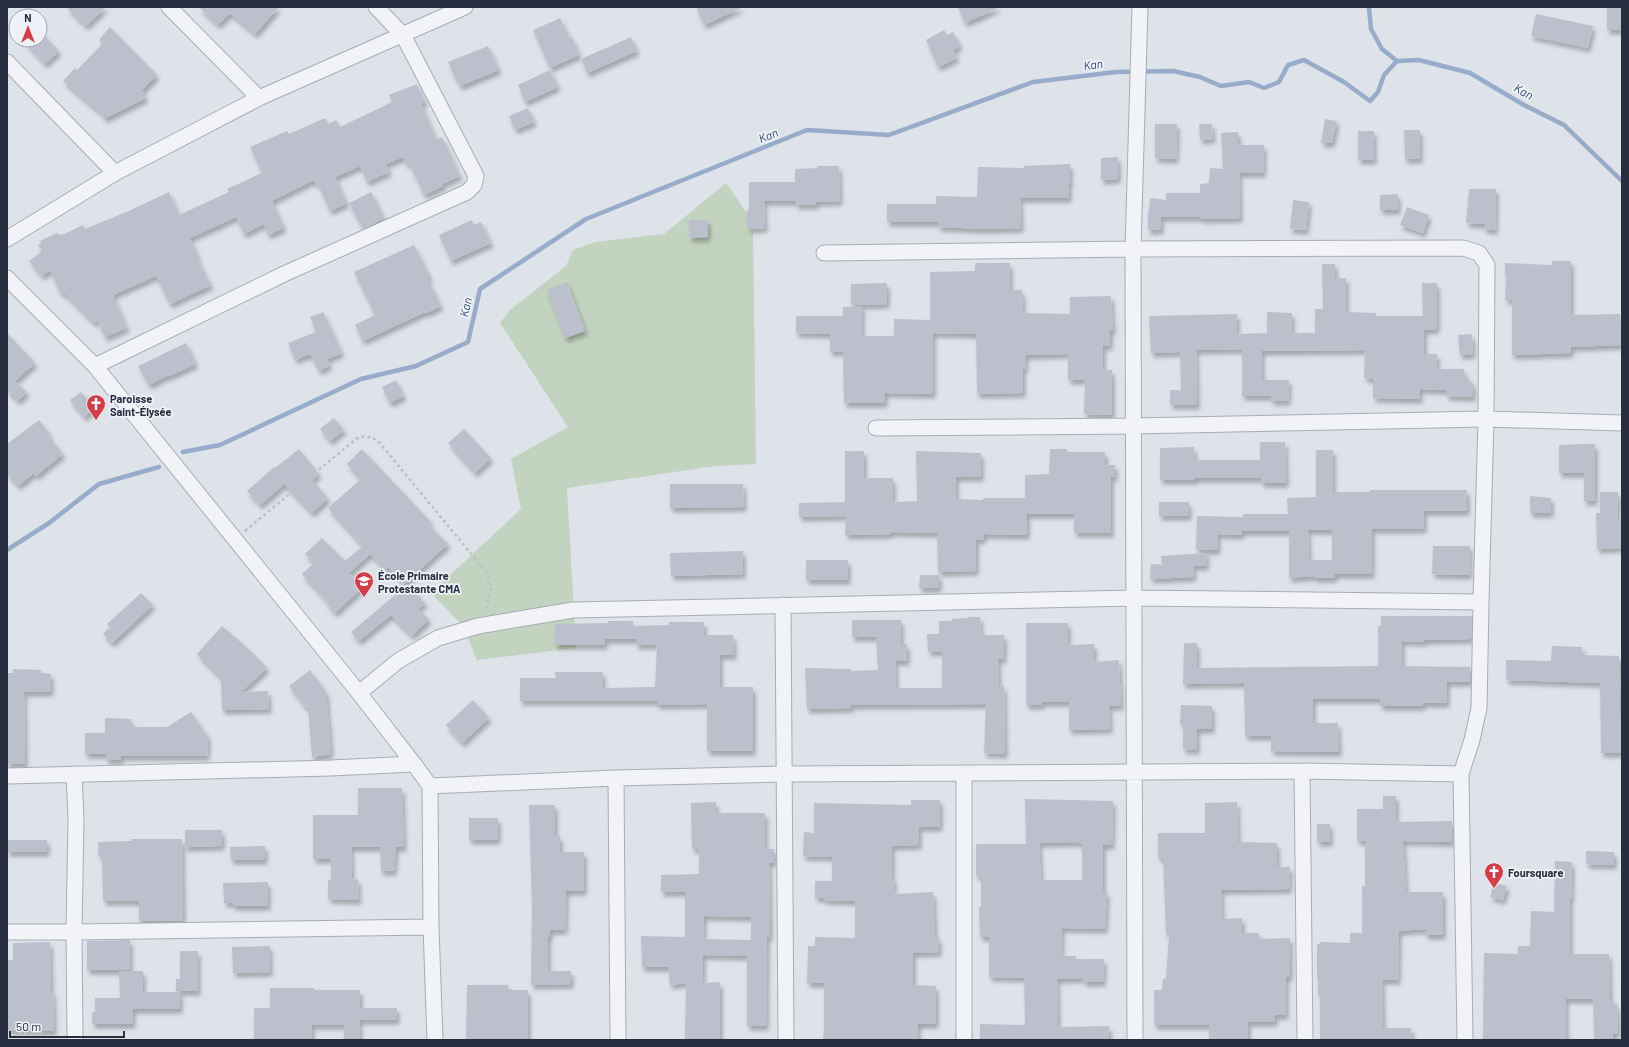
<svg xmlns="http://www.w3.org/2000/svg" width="1629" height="1047" font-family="Barlow,sans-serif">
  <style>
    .green { fill: #c2d3bf }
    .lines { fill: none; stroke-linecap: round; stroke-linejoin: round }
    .stream { stroke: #97acca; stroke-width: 4.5 }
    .building { fill: #bbc0cc; fill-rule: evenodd; filter: url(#shadow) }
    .minor-casing { stroke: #a7acb6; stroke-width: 17 }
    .path { stroke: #bcc0c7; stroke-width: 2.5; stroke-dasharray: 3 3; stroke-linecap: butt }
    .minor { stroke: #f1f3f7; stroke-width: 15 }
    .labels { text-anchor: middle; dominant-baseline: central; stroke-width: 3.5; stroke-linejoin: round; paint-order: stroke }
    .poi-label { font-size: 11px; font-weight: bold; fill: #272e40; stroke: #eef1f6; text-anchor: start }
    .water-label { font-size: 12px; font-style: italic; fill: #2f4976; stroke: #eef1f6 }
  </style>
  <defs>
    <filter id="shadow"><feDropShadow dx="2.5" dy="4.5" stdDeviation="2" flood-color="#0004"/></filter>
  </defs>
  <rect width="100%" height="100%" fill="#dee2e9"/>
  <!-- green -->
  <path class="green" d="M726,183L753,222L756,464L715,466L567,488L576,648L477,660L463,626L431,593L521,509L511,459L568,427L500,323L510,310L566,266L573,250L595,242L664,234Z"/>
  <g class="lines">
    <!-- stream -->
    <path class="stream" d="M1369,7L1371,29L1382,49L1397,61
      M183,452L220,445L361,379L416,366L468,342L480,289L586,219L807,130L889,135L1033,82L1116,72L1173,71L1200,77L1221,86L1249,82L1264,88L1279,82L1288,65L1304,60L1344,82L1370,101L1378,92L1384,75L1397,61L1419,60L1470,73L1524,105L1564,125L1622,181
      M7,550L49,523L99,484L159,467"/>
  </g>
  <!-- building -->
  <path class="building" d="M66,7H106L86,26Z
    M199,7H279L255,34L230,13L218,25Z
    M696,7H743L704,25Z
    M958,7H1000L965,23Z
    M1607,7H1622V30H1607Z
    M1536,14L1593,26L1588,48L1531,36Z
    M560,18L569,38L572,37L579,55L550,68L533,30Z
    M110,27L157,75L142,90L146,98L104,119L102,114L63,81L75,68L77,70L102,44L99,40Z
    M944,30L947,35L953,32L960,46L953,50L957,58L938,67L926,40Z
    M40,31L59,51L45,64L23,40H40Z
    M631,37L637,51L587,73L581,59Z
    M488,46L499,70L460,86L457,80H456L448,62Z
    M550,70L558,87L525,102L518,85Z
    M417,84L425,102L421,103L436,140L442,137L460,176L442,184L443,186L424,195L409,163L406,164L403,157L386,164L389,172L367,182L360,166L335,177L347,203L330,211L318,184L317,185L314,180L272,201L284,228L268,235L264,224L244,234L236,217L190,238L198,257L197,258L211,285L170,304L156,276L113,295L127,328L105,337L97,320L94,323L64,293L61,294L50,270L42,276L29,261L42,251L38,245L41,244L40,241L57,233L59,235L61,234L62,235L83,225L85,229L131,210L169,192L179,215L229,192L227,189L262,173L250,147L287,131L289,134L325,118L328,124L336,120L340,127L392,102L389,95Z
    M528,108L534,122L515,130L509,116Z
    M1325,119L1337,121L1332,143H1321Z
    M1155,124H1177L1176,159L1155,158Z
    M1199,124H1212L1213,139L1200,140Z
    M1404,130H1420V159H1405Z
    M1358,131H1374V160H1358Z
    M1238,132V145H1264L1263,173H1239L1240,218L1200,219V217H1161V230H1148V211H1149L1150,198L1166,200V193H1200V184L1209,183L1210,168L1223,169L1221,133Z
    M1118,157V179L1101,180V158Z
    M1070,164V183H1069V198H1020L1021,228L984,229L938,227V222H887V204H936V196L977,197L978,167L1024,168V166Z
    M817,166H839L840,201L816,202V205H796V201H764L765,228L748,229L747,210H749V182H795V169L818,168Z
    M1469,189H1496L1495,230L1484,229V224L1466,223Z
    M371,192L384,218L363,229L349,203Z
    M1398,194V210H1380V195Z
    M1293,200L1309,202L1306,230L1290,229Z
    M1407,207L1429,215L1423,233L1400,225Z
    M472,220L474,225L481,222L491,243L451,261L439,235Z
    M689,220H708V237L690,238Z
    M414,245L430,277L427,278L441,306L426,313L425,312L363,341L355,325L375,315L354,272Z
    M1552,261H1571V315L1620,314L1622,345L1571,347V353L1512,355V300H1505L1506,276L1505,275V263L1552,265Z
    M975,263H1010V290H1022L1023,313L1070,314V297L1111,296L1113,330L1110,331V346H1103V370H1112V415L1084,414L1085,380H1068V354L1026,355L1025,369H1023V393L977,394L976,334L933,333V394L885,393V403H844L843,351L830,352V334L796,333V316H843V307L862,306V336H894V319L930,320V272L975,271Z
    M1322,264H1335V278H1346V312L1376,313V316H1423L1422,283H1437V329L1424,330V354H1437V369H1464V375L1473,384V397L1446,396V390L1420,389V399L1373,398V379L1364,378L1365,350L1262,351V380H1289L1288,401H1271V396H1242V349L1196,350L1197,405H1170V390H1181L1180,352L1151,353L1149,316L1237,314V334L1267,333V312L1292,313V333H1315V309H1323Z
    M567,282L585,331L565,338L547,290Z
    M887,283V304L851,305V284Z
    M323,312L342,353L327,359L330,365L319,371L310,354L295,360L288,343L316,332L310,317Z
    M7,333L35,363L15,381L27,392L18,401L7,390Z
    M1472,334L1473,354L1460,355L1458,335Z
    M186,343L196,364L169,376V375L149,385L138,366Z
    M396,380L404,396L390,403L382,387Z
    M81,392L95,408L84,417L70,400Z
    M334,418L344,430L330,441L320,429Z
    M39,420L50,434L48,435L63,454L36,476L34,473L18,486L7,473V444Z
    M464,429L491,458L475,473L448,443Z
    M1260,442H1285L1286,483H1261V478H1195V480H1160V448L1194,447L1195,460H1260Z
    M1584,444H1595V501H1584V473H1559V445Z
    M299,449L319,474L312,480L328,498L312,513L284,484L260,505L247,491L274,467L275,468Z
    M362,449L431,522L428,524L448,544L404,584L388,567L385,570L370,554L349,573L363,587L335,613L326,603L328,602L302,574L314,563L305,554L322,538L345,561L363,546L328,508L361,479L347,464Z
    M1050,449H1067V452H1105V465H1115V477H1111V533H1074V514H1027V535L984,534L983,540L976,539V571L938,572L937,533L891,532V534L845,535L846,516L799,517V503L845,502V451H864V478H893V502L917,501L916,451L981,453V477H956V499L983,500V498H1025V475L1049,474Z
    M1316,450H1333V492H1370V490H1467V511H1424V529H1372V574H1335V578H1314V576L1289,578V531H1242V535L1218,534V550H1196L1197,516L1243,517V514H1288L1287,498L1316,497ZM1308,530H1332V560H1309Z
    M670,484H743L744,507L670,508Z
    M1600,492H1618L1617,520H1622L1621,548L1597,549L1596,513H1600Z
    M1530,496L1551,498V513H1530Z
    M1159,502H1189V516H1159Z
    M1433,546H1470L1469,575L1432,574Z
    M743,551V574L671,576L670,553Z
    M1207,553L1206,566H1193L1194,577L1150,579L1151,564L1170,565L1162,564L1161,556Z
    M806,560H848V580H806Z
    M920,575H939V588H919Z
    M408,584L425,603L418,609L429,619L412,636L391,615L359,641L351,632Z
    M141,593L153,605L112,643L103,634L110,627L107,624Z
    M1381,616H1472L1471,639L1424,640V642L1402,641V666L1470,667V682H1447V703H1423V706H1380V699H1313V723H1338L1339,752L1271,751V736H1245L1244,683L1183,684L1184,643H1197V668L1378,666V626H1381Z
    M968,617H980L981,635H1004V659H998L999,686H1004L1005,754L984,753L986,704L851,705V708L807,709L805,668L851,669V671L878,670L876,637H852V620H901V644H907V661H895L896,688H942V651L928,652L927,634H939V621H952V619L968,618Z
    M608,621H633V626L669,625V622H704V635H733L734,655H720V687H753V751H707V704L657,705V701H520V678H556L555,672H603V688L655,687L657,645H636V639H605V645H555V624L608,623Z
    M1026,623H1068V645L1094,644V662L1119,660L1121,706H1109L1110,729L1069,730V702H1042V705H1026Z
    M222,626L251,651L267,668L241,692L268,691L269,709L222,710L221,678L197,654Z
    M1552,646L1582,647L1581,655L1619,656L1618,684H1620V717H1622V753H1601L1600,683L1506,680V660L1551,661Z
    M13,669L41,670V673L51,674V692H24L25,764H7V673H13Z
    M310,670L326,692L331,754L312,757L308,708H306L289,686Z
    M473,700L489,718L462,743L446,725Z
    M1181,705L1212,706V729H1197V750L1183,749V724H1180Z
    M191,712L208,737L207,756H121V760H106V754H85V733H105V718L131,719V727H167Z
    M358,788H402L404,847H396L394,871H381L380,847H351L352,880L358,879L359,900L328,899V880H331V859H313V815H358Z
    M1383,796H1396V822L1452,821V842L1403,841L1406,892H1443V935H1425V929L1399,931L1398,980H1382L1383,1028H1411L1412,1040H1320V995H1318V978H1317V944H1320V942L1350,943V933H1362V886H1365V841H1357V809H1383Z
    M1025,799L1113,801L1112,845H1103V892H1107L1105,929L1062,928V932L1061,956H1076V959H1104L1103,982H1083L1084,978L1057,979L1058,1027L1109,1026V1040L980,1039V1024L1025,1025L1024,978L989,977V937H980L979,907H981V876H976V844H1026ZM1079,842V844H1082V880H1041L1039,843Z
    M911,800H940V827H919V845L892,846V879H894L893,894L933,892L935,938H939V952L913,953V985L936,986V1024H918V1040H823L824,1026V983H807L808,946H815V937L855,938V901L824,900L825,898H815V881H832V857L803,856L804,832L814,833V803L911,805Z
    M716,802V813H765V849H774V862L769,863L770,937H767L766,1026H747V956L703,955V983L720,982V1039L685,1040L686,983L670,985L668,967H642L641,936L685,937V892H661V875L699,874V849H692L691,803ZM704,916L751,917V940L703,939Z
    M1237,802L1238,842L1277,843V867H1290L1289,889L1221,890L1222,919L1242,918V933H1259V939L1290,938V977H1286V1015H1275V1022H1248V1040H1209V1025H1154V990H1162L1163,979H1166L1169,935H1166L1163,858H1158V833H1205V803Z
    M529,805H555V836H560V852H584V891H566L565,930H550V937H548V971H571V984L531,985L532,908Z
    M469,818H498V840H469Z
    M1317,824H1330V842H1317Z
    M185,830H222V846L185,847Z
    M131,839H182L183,921H139V901H103L102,856H98V842L131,841Z
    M7,840H47V852H7Z
    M265,846V860H231L230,847Z
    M1586,851L1614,852V865L1586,864Z
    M1555,861L1572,862L1571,899H1570V954H1609L1610,1000H1612V1004H1617L1618,1034H1613V1040H1594L1593,999H1566V1040H1483L1484,953L1518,954V946H1530L1531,911L1554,912Z
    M268,882V906H233V903H224L223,883Z
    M1494,883L1507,886L1503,900L1490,897Z
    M130,940V970H87V941Z
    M50,942L51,992H53L54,1031L7,1030L8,960H13V943Z
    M270,946V972L233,973L232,947Z
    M180,951H198V991H176V979H180Z
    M119,971H143V992H180V1009H133V1024H92V1012H95V998H120Z
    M467,985H508V990H528V1040H466Z
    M270,988H314V990H360V1008H397V1020H359L360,1040H344V1025H312V1040H254V1008H270Z"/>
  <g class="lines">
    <!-- minor casing -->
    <g class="minor-casing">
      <path id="minor" d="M169,7L259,98
        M7,62L115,173
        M7,239L115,173L259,98L465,7
        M7,278L95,366L359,693L414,764L430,786L431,927L435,1040
        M95,366L284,274L467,192L474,185L476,176L403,35L376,7
        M876,428L1133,426L1486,419L1622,423
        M783,605L786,1040
        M359,693L398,661L438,638L478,626L573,610L1135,598L1481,602
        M1302,771L1305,1040
        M74,774L76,819L74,932L75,1040
        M1461,774L1465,1040
        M7,776L331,768L414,764
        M616,778L618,1040
        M430,786L616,778L784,774L1302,771L1461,774L1472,740L1479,708L1481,602L1486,419L1487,265L1479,253L1463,248L1133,249L824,253
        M7,932H74L431,927
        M964,1040V773
        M1135,1040L1133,249L1140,7"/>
    </g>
    <!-- path -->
    <path class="path" d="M245,531L356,439C365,435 369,436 378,441L487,573L491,588L486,610"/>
    <!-- minor -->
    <use href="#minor" class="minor"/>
  </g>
  <!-- icons -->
  <defs>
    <g id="church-pin" transform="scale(1)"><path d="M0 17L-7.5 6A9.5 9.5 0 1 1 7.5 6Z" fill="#d43d48" stroke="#eef1f6"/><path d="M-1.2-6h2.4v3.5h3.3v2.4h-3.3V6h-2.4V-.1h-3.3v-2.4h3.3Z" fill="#fff"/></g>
    <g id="school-pin" transform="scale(1)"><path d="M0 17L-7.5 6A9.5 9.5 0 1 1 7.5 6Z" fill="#d43d48" stroke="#eef1f6"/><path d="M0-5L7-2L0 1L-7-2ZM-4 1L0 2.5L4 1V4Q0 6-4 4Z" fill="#fff"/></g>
  </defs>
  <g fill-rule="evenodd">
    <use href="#church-pin" x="96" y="404"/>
    <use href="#school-pin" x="364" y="581"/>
    <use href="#church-pin" x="1494" y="872"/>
  </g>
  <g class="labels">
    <!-- poi labels -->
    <g class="poi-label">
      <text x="110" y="398">Paroisse<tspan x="110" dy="13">Saint-Élysée</tspan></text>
      <text x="378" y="575">École Primaire<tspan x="378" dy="13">Protestante CMA</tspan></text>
      <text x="1508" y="872">Foursquare</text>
    </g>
    <!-- water labels -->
    <g class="water-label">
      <text transform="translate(1093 64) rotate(-7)">Kan</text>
      <text transform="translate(1524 91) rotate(29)">Kan</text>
      <text transform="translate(768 135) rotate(-22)">Kan</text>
      <text transform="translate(465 307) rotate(-77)">Kan</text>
    </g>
  </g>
  <!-- border -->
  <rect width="1629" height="1047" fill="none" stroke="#272e40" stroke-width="16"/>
  <!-- north arrow -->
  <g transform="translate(28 28)"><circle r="19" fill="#eef1f6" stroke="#9ea3ad"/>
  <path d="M0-3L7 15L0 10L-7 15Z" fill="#d43d48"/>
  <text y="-6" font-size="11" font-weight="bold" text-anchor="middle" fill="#272e40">N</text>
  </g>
  <!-- scale -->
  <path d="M10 1031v6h114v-6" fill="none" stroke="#272e40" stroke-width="2"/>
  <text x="16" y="1031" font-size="12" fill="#272e40" stroke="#eef1f6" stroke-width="3" paint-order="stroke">50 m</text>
</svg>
